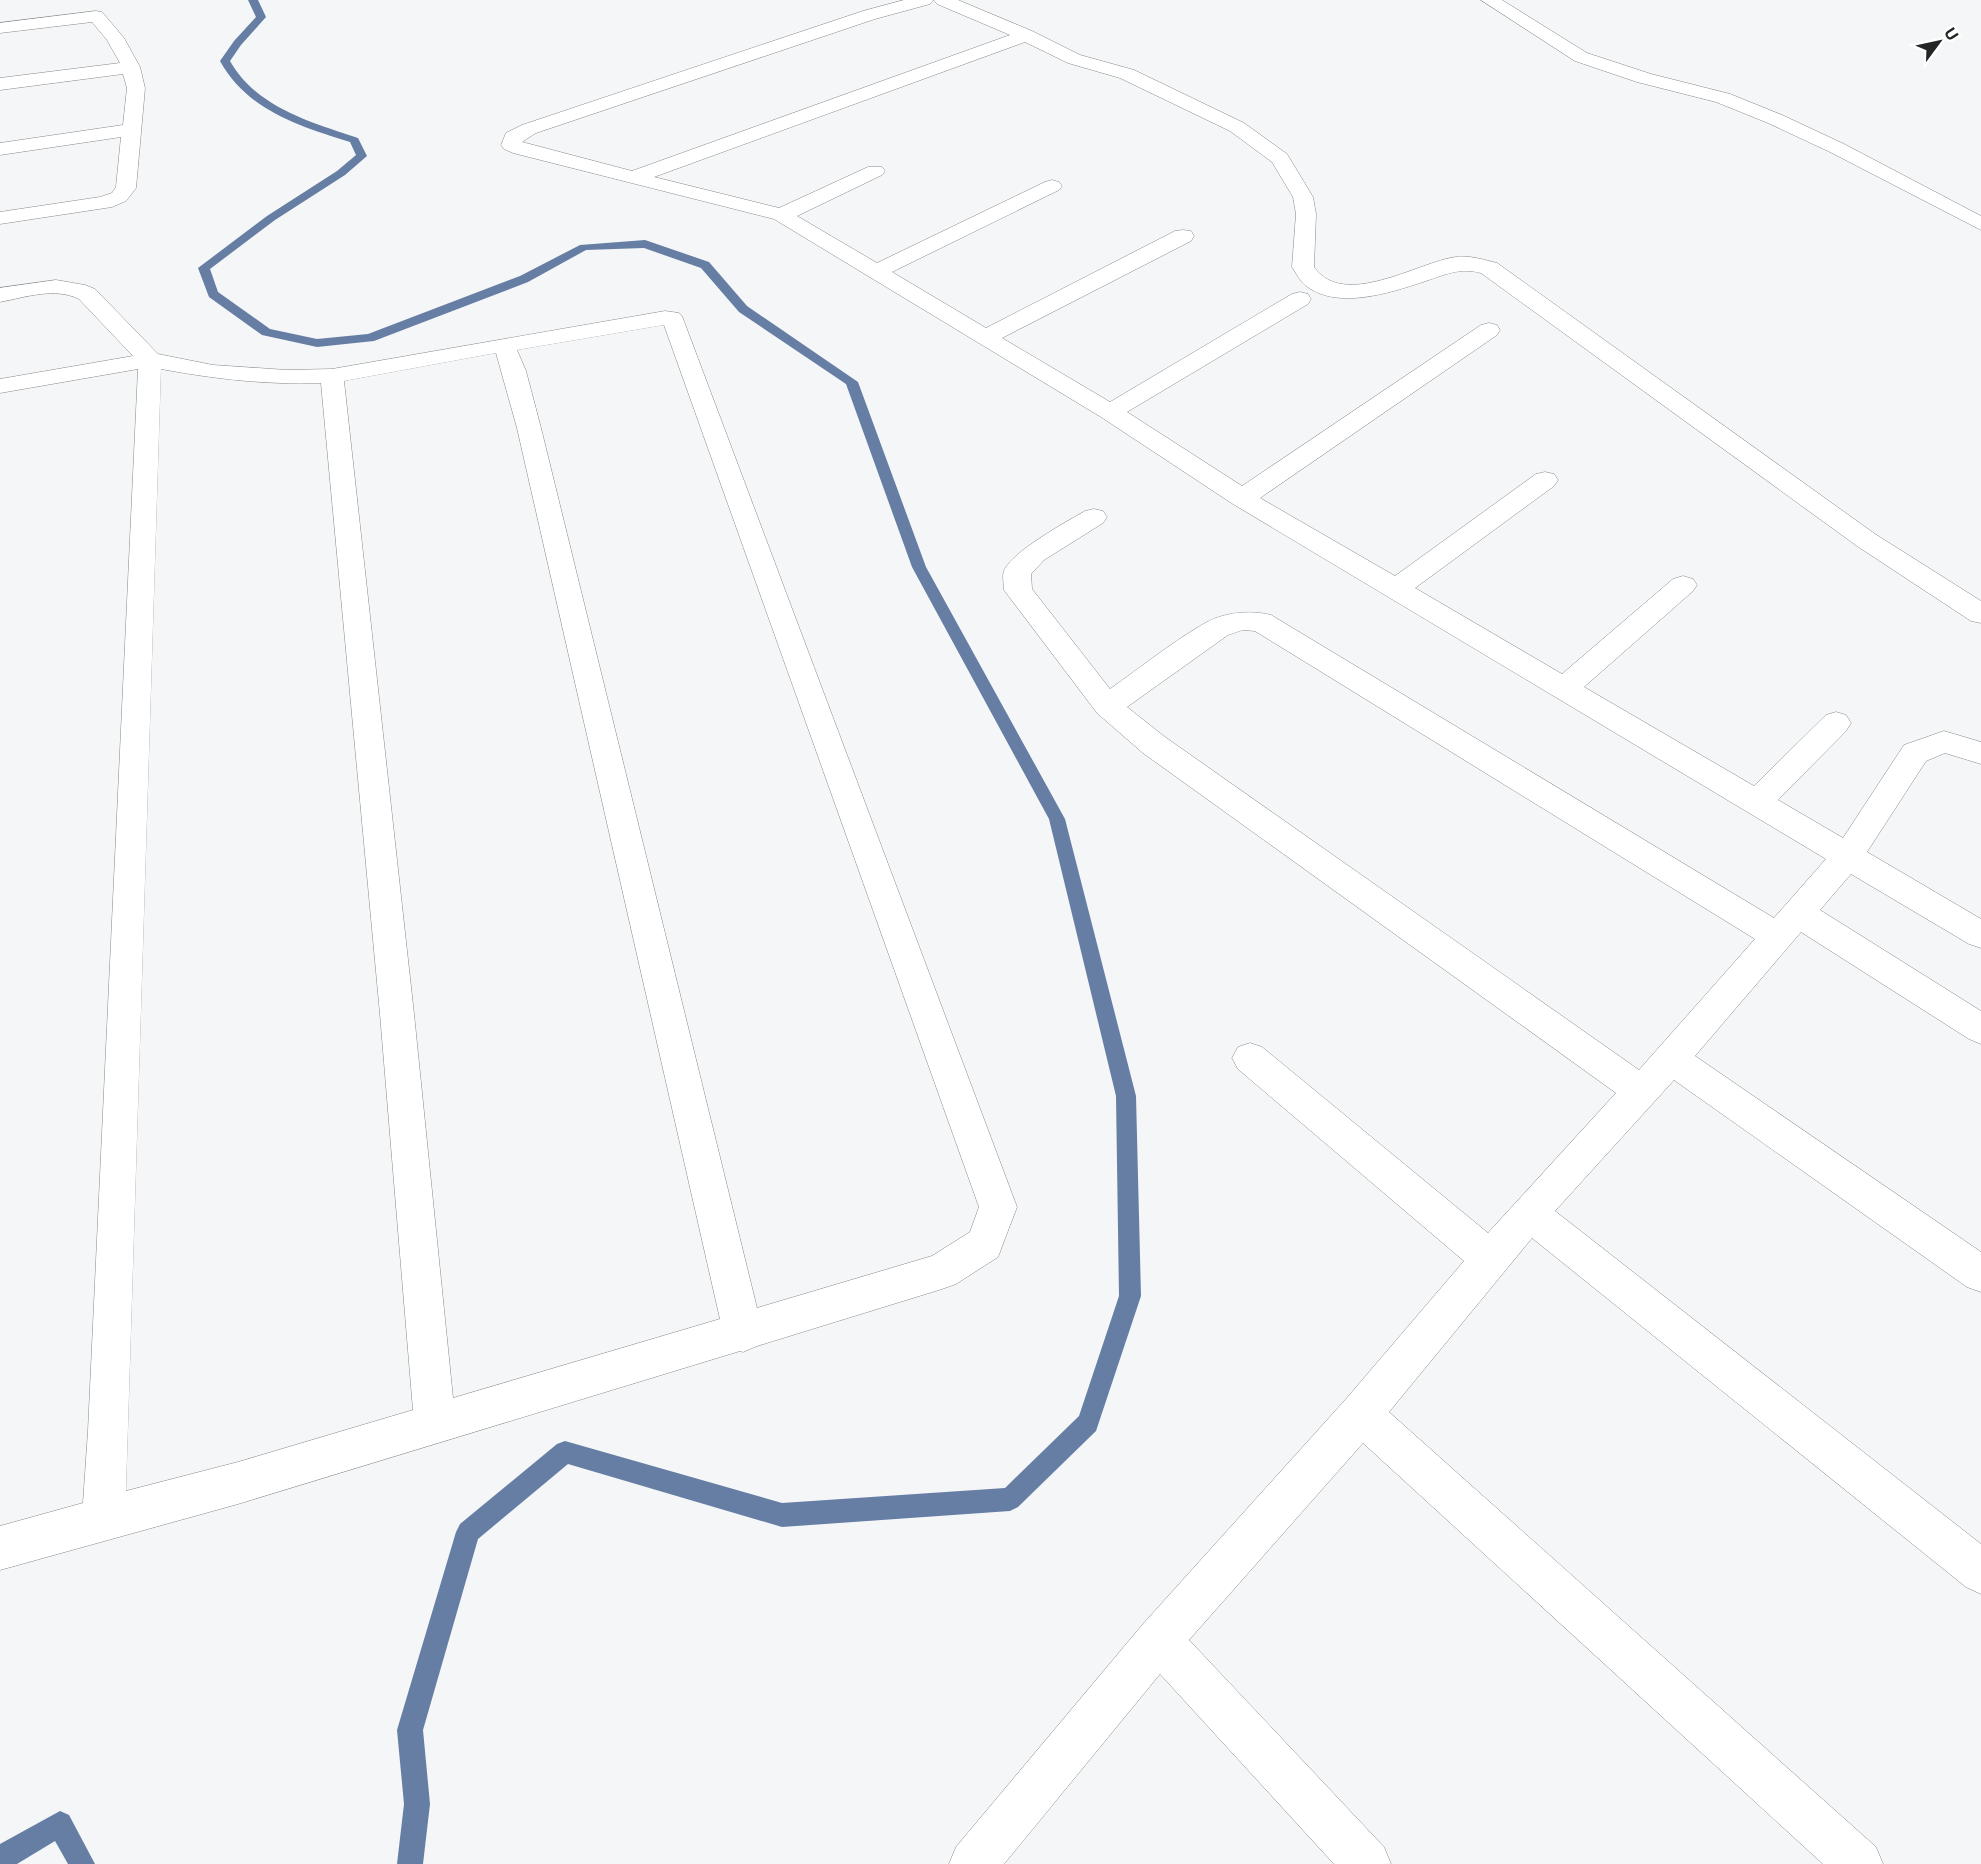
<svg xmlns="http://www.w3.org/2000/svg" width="1981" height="1864" font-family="'Noto Sans',sans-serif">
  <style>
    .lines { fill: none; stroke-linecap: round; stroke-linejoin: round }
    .stream { fill: #677ea4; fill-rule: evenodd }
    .minor-casing { stroke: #86888a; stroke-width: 1 }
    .minor { fill: #fff; fill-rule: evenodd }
  </style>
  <rect width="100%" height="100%" fill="#f4f6f8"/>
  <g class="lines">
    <!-- stream -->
    <path class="stream" d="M248,0H258L266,17L241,45L230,61C256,107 310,122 358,138L367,156L345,175L275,220L210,269L218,292L270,329L317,339L368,334L520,276L580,245L645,240L709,262L747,306L858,382L926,567L1065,819L1136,1096L1141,1296L1096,1431L1018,1507L1010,1511L782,1527L568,1464L478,1539L423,1730L430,1804L423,1864H397L404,1804L397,1730L456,1532L460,1524L557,1444L565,1441L782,1503L1005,1488L1079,1416L1119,1296L1116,1096L1049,819L912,567L846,384L739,312L701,268L644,248L586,250L528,282L374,341L317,347L262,335L209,297L198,268L267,216L337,171L356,155L350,142C299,126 247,110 220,61L234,41L256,17Z
      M60,1811L69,1815L95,1864H68L55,1841L17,1864H0V1844Z"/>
    <!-- minor casing -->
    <g class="minor-casing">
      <path id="minor" d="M904,0H933L930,4L875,19L536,133L522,142L632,171L1010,35L937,4L934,0H958L1032,31L1080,55L1134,70L1244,123L1287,154L1313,197L1316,214L1314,267C1344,310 1418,262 1456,257C1470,255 1484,260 1497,263L1875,534L1981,601V623L1971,621L1857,546L1481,273C1460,267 1444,275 1423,282C1389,293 1338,310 1306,286C1300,281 1296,273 1292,267L1296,214L1293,197L1272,162L1230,131L1120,78L1068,63L1025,42L654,177L779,208L868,167H882L885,171L882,175L797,216L877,263L1045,182L1052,180L1059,182L1062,186L1059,190L892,272L986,328L1175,231L1183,230L1191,231L1194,236L1191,241L1002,338L1110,402L1292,294L1300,292L1308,294L1311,299L1308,304L1127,412L1242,486L1481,325L1489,323L1497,325L1500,330L1497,335L1260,498L1395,576L1536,474L1545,472L1554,474L1558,480L1554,486L1415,588L1562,674L1673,579L1683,576L1693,579L1697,585L1693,591L1584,687L1754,786L1826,715L1836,712L1846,715L1851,723L1846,731L1778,800L1843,838L1904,745L1944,731L1981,742V764L1945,753L1926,761L1867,852L1981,919V948L1969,944L1851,874L1820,910L1981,1011V1044L1969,1039L1801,932L1695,1056L1981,1252V1292L1967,1287L1674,1080L1555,1211L1981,1544V1594L1966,1587L1532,1238L1389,1412L1876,1847L1883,1864H1823L1363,1443L1189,1640L1384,1847L1391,1864H1334L1160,1674L1004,1864H949L956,1847L1143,1624L1346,1399L1464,1261L1238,1069L1232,1058L1238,1047L1250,1043L1262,1047L1488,1233L1616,1093L1143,753L1097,713L1004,590C1004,584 1002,576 1004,571C1011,552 1066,522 1085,511L1094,509L1103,511L1107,517L1103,523L1044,560L1031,574L1032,589L1110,689C1140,668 1176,639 1207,622C1226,612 1251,610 1271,615L1774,918L1826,859L1233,504L1101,417L774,219L513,153L504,149L501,145L506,133L522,125L863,11ZM1243,630L1255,631L1755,939L1639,1070L1165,737L1127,707L1228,635Z
        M1481,0H1502L1587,53L1651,74L1730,94L1782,115L1844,144L1981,216V230L1830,152L1768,123L1716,102L1637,82L1575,61Z
        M96,11L102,12L124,38L140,67L145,88L136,188L126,201L112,207L0,224V212L100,197L112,193L116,187L121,137L0,155V143L123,125L127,88L123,74L0,90V78L120,63L107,40L92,22L0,33V23Z
        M56,280L85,285L95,289L158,354L213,365L287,370L332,369L665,311L679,313L682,316L1017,1207L998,1257L956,1284L942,1289L757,1346L743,1352L740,1351L238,1504L0,1570V1526L83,1503L88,1431L138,369L0,393V379L133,356L79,299C55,287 26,297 0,302V288ZM664,325L979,1207L970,1232L932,1256L757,1308L541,428L526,371L517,350ZM496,353L517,428L720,1319L453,1398L414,1014L344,381ZM161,369C215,379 267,385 321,383L380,1014L413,1410L238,1462L126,1491Z"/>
    </g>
    <!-- minor -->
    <use href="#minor" class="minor"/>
  </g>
  <!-- north arrow -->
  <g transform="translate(1939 42) rotate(57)" stroke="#ffffff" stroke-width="4.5" paint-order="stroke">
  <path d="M0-4.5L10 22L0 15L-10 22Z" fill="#242525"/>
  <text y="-9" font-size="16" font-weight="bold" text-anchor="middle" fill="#242525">U</text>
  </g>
</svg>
